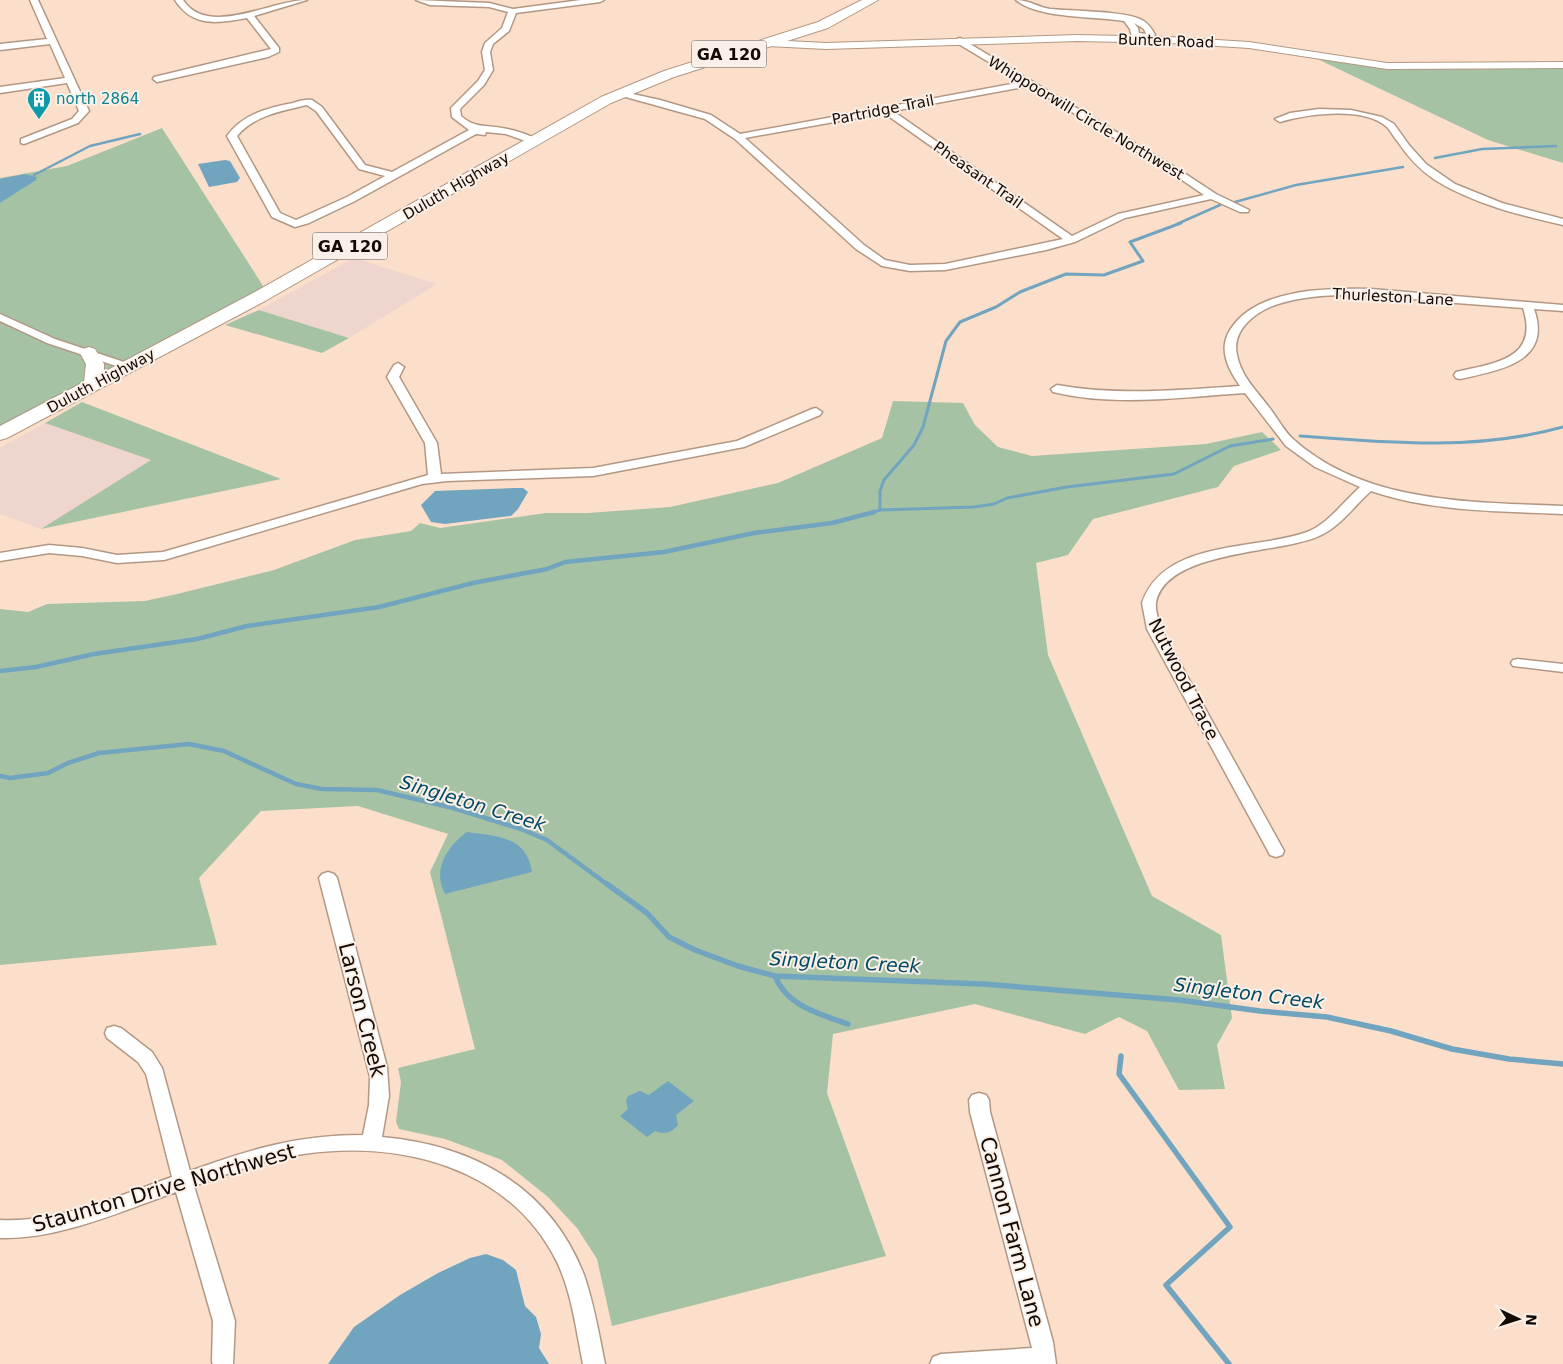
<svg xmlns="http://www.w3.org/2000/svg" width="1563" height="1364" font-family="'DejaVu Sans',sans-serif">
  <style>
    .commercial { fill: #eed5ce }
    .green { fill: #a5c3a4 }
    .water { fill: #71a4bf }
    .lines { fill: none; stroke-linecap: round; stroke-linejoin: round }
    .stream-far3 { stroke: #71a4bf; stroke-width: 2.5 }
    .stream-far2 { stroke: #71a4bf; stroke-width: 3 }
    .stream-far1 { stroke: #71a4bf; stroke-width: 4.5 }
    .stream { stroke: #71a4bf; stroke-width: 5.5 }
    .minor-casing { stroke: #b29884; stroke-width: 3 }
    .tertiary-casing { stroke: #b29884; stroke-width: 2 }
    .primary-casing { stroke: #b29884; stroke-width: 2 }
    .minor { fill: #fff; fill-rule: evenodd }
    .tertiary { fill: #fff; fill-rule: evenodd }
    .primary { fill: #fff; fill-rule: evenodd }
    .labels { text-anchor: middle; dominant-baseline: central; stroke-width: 4; stroke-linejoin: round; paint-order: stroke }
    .far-street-label { font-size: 15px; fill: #130a04; stroke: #fbf0e7 }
    .far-culture-label { font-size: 15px; fill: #0d838f; stroke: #fbf0e7; text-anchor: start }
    .shield { fill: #fbf0e7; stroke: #594f48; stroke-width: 1 }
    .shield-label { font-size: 16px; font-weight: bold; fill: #130a04 }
    .street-label { font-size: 18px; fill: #130a04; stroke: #fbf0e7 }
    .water-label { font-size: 19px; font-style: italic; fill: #014a65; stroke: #fbf0e7 }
    .near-street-label { font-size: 21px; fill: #130a04; stroke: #fbf0e7 }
  </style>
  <rect width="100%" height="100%" fill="#fbdfca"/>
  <!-- commercial -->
  <path class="commercial" d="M354,258L437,284L349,338L259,310Z
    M45,423L151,460L41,529L0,514V448Z"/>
  <!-- green -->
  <path class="green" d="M1311,56L1386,68L1563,65V163L1488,140Z
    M162,128L267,292L0,432V178L67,166Z
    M259,310L349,338L322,353L225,325Z
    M893,401L963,403L975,425L998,447L1032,456L1206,444L1262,432L1281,450L1234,466L1218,487L1093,519L1068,555L1036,563L1048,655L1152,896L1221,935L1232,1018L1217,1045L1225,1089L1179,1090L1147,1031L1119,1017L1085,1034L975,1004L833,1034L827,1093L886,1256L612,1326L597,1259L577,1228L548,1197L502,1160L445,1139L399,1129L396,1122L401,1082L398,1068L475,1049L430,872L448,834L358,806L261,811L199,878L217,945L0,965V609L28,612L47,604L145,601L177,594L274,570L355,540L411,531L420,523L440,528L546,513H588L670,507L778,483L882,438Z
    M82,402L281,479L41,529L151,460L45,423Z"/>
  <!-- water -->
  <path class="water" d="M225,160L230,161L240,178L237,182L209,187L198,164Z
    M25,174L37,177L36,180L0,203V179Z
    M515,488H523L528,492L518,509L511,516L445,524L431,522L421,505L435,491Z
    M467,832C496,836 527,836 532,872L445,894C432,871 447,846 467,832Z
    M668,1081L694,1101L676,1115L678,1125C671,1133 665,1135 655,1131L647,1137L620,1116L628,1109L626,1101L628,1096L640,1091L649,1095Z
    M486,1254L503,1260L516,1270L525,1306L536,1317L541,1334L539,1348L549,1364H328L354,1327L400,1295L438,1273L470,1258Z"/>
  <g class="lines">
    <!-- stream-far3 -->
    <path class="stream-far3" d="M1435,158L1482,149L1556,146
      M34,175L90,146L140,134
      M1235,202L1296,185L1403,167
      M1177,224L1220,205"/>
    <!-- stream-far2 -->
    <path class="stream-far2" d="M1300,436C1388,443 1477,451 1563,427
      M880,510V491L884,480L914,445L923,427L946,341L960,322L996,307L1020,292L1066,274L1104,275L1143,261L1130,242L1181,223
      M870,513L880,510L974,507L994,504L1007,498L1067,487L1174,474L1230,446L1273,439"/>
    <!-- stream-far1 -->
    <path class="stream-far1" d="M0,671L36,667L94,654L197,639L247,626L379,607L473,583L547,569L565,562L664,552L754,533L832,523L874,512
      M0,776L10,778L48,773L68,763L99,753L189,744L224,751L296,784L322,789L377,790L453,808L521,829L547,840L608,885"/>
    <!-- stream -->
    <path class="stream" d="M607,884L647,913L669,937L695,950L738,966L775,976L983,984L1179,1000L1260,1011L1327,1017L1391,1031L1452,1049L1509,1059L1563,1064
      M775,976C787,1006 819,1014 848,1024
      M1121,1056L1119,1074L1230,1227L1166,1285L1229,1364"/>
    <!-- minor casing -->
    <g class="minor-casing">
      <path id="minor" d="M30,0H38L89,111L78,123L24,144L21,143V139L72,119L79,111L67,83L0,93V87L65,78L50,44L0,50V44L47,39Z
        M175,0H183C208,38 271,0 307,0L254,16L279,48V52L268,57L157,82L153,79L154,77L271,49L247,18C218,23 193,28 175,0Z
        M416,0L489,3L513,9L581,0H604L600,2L516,13L509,31L493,44L490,52L493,70L484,85L460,109L461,116C474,128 486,125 502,128C515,130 526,134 537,139V143H531L506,134L486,132L485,135L476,134L355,201L309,223L295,227L272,217L227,136C243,114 267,108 293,103C299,101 306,99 312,100L322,107L365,165L392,172L469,130L452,117L451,108L478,81L485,70L482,52L485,43L502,28L508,12L489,7L430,5ZM307,105L316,111L359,169L385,176L347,197L296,220L280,213L237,136C255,115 282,111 307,105Z
        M1016,0C1029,0 1037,7 1050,9C1070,11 1127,11 1142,20C1149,24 1152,29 1155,35L1144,40L1132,37L1130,29L1124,21C1095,16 1038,19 1016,0ZM1134,23L1144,29L1146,34L1139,33L1138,28Z
        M960,38L1178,169L1216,194L1249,210L1248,212H1240L1211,199L1125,218L1075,242L1046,250L945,270L910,271L882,266L856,249L735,139L705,119L615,94L619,91L660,100L711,115L740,134L1022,82L957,43V39ZM1029,86L1172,173L1204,195L1118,214L1072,236L893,111ZM884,113L1063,239L945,264L910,265L885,260L864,245L745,138Z
        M1319,109L1351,110L1382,117L1394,124L1409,145L1426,164L1455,184L1502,203L1563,219V225C1519,215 1474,204 1435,180C1420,170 1408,157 1398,142C1394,138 1391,131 1387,127C1363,106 1308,114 1280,122L1275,119L1290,113Z
        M1371,289L1563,305V311L1534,309C1553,363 1498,370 1460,379L1456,378L1454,375L1456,372C1493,363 1540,360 1523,308C1496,306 1470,304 1443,302C1391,297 1329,288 1278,304C1256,311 1231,330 1237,355C1241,376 1256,390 1268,406C1277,417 1283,430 1293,439C1365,504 1472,502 1563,506V514C1499,511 1432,512 1371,491C1354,506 1340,527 1319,536C1281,554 1165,550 1156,603C1155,611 1159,621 1161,629L1284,851L1282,855L1276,857L1270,855L1268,851L1147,629L1142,603C1164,539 1255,551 1307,532C1328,524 1343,502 1360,487L1315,467L1286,446L1245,393C1182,397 1115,407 1053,392L1051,389L1057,385C1118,396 1178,390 1240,386C1228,369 1218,349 1230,330C1256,288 1327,288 1371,289Z
        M0,314L55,339L133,365L135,367L133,369H125L47,343L0,321Z
        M398,363L404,367L399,377L437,443L441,474L593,468L737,441L812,409L816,408L822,412L820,415L744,447L593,476L447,481L422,484L164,560L117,563L82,556L49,553L0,561V553L49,545L82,548L117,555L163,552L428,475L425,443L387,377L394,365Z
        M1518,659L1563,664V672L1513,666L1511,663L1513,660Z
        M328,872L334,874L337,878L387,1067L389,1096L382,1137C473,1145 550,1187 584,1275C594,1304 599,1334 605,1364H583C576,1330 572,1293 557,1262C510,1167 401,1140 303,1154C265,1159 230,1173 194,1186L235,1321L233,1364H213L212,1362L213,1321L176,1192C122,1211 58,1240 0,1238V1220C58,1223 118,1196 172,1177L146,1074L138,1062L107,1038L105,1033L107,1028L114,1026L121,1028L152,1052L162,1068L190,1171C252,1149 296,1135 363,1135L369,1105L370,1077L319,878L322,874Z
        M979,1093L986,1095L989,1100L990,1112L1053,1342L1056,1364H930L933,1357L941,1354L1032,1348L970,1112L969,1100L972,1095Z"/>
    </g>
    <!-- tertiary casing -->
    <g class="tertiary-casing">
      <path id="tertiary" d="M1077,35L1170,37L1249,42L1387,63L1563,62V68L1387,69L1249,48L1170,43L1077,41L826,49L768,46L763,43L768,40L826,43Z"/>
    </g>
    <!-- primary casing -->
    <g class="primary-casing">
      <path id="primary" d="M862,0H878L828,28L674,77L611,103L265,301L7,438L0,440V426L84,382L86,364L80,353L83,349L89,347L95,349L104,364V372L253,293L601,97L664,71L818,22Z"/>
    </g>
    <!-- minor -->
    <use href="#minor" class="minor"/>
    <!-- tertiary -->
    <use href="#tertiary" class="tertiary"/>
    <!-- primary -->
    <use href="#primary" class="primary"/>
  </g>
  <!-- icons -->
  <defs>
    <g id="building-pin" transform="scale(1.25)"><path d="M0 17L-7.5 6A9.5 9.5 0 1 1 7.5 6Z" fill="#0f9aa8" stroke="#fbf0e7"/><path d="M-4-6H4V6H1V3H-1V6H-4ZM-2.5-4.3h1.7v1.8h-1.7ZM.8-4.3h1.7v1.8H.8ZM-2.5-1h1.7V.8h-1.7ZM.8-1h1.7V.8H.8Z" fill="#fff"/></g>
  </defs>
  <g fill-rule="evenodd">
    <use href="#building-pin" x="39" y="99"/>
  </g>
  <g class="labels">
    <!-- far-street labels -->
    <g class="far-street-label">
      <text transform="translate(1166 41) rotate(2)">Bunten Road</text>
      <text transform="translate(883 110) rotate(-11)">Partridge Trail</text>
      <text transform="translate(1086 118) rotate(31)">Whippoorwill Circle Northwest</text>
      <text transform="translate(978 175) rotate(35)">Pheasant Trail</text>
      <text transform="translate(456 186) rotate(-30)">Duluth Highway</text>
      <text transform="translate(1393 297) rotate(3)">Thurleston Lane</text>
      <text transform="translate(101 381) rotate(-28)">Duluth Highway</text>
    </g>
    <!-- far-culture labels -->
    <g class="far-culture-label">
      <text x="56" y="99">north 2864</text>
    </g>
    <!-- shield labels -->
    <g class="shield">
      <rect x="691.5" y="40.5" width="75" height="27" rx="4"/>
      <rect x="312.5" y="232.5" width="75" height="27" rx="4"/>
    </g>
    <g class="shield-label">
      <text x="729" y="54">GA 120</text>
      <text x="350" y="246">GA 120</text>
    </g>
    <!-- street labels -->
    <g class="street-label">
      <text transform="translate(1184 679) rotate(63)">Nutwood Trace</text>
    </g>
    <!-- water labels -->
    <g class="water-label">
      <text transform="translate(473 803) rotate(17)">Singleton Creek</text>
      <text transform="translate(845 962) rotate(3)">Singleton Creek</text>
      <text transform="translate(1249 993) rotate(7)">Singleton Creek</text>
    </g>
    <!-- near-street labels -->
    <g class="near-street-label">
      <text transform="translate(362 1010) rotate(76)">Larson Creek</text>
      <text transform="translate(164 1188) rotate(-16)">Staunton Drive Northwest</text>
      <text transform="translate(1012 1232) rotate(75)">Cannon Farm Lane</text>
    </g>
  </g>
  <!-- north arrow -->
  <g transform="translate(1518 1319) rotate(94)" stroke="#fbf0e7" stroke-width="4" paint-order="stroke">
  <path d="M0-4L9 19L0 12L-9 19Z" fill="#130a04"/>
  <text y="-8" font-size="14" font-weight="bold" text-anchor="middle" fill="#130a04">N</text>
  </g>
</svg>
